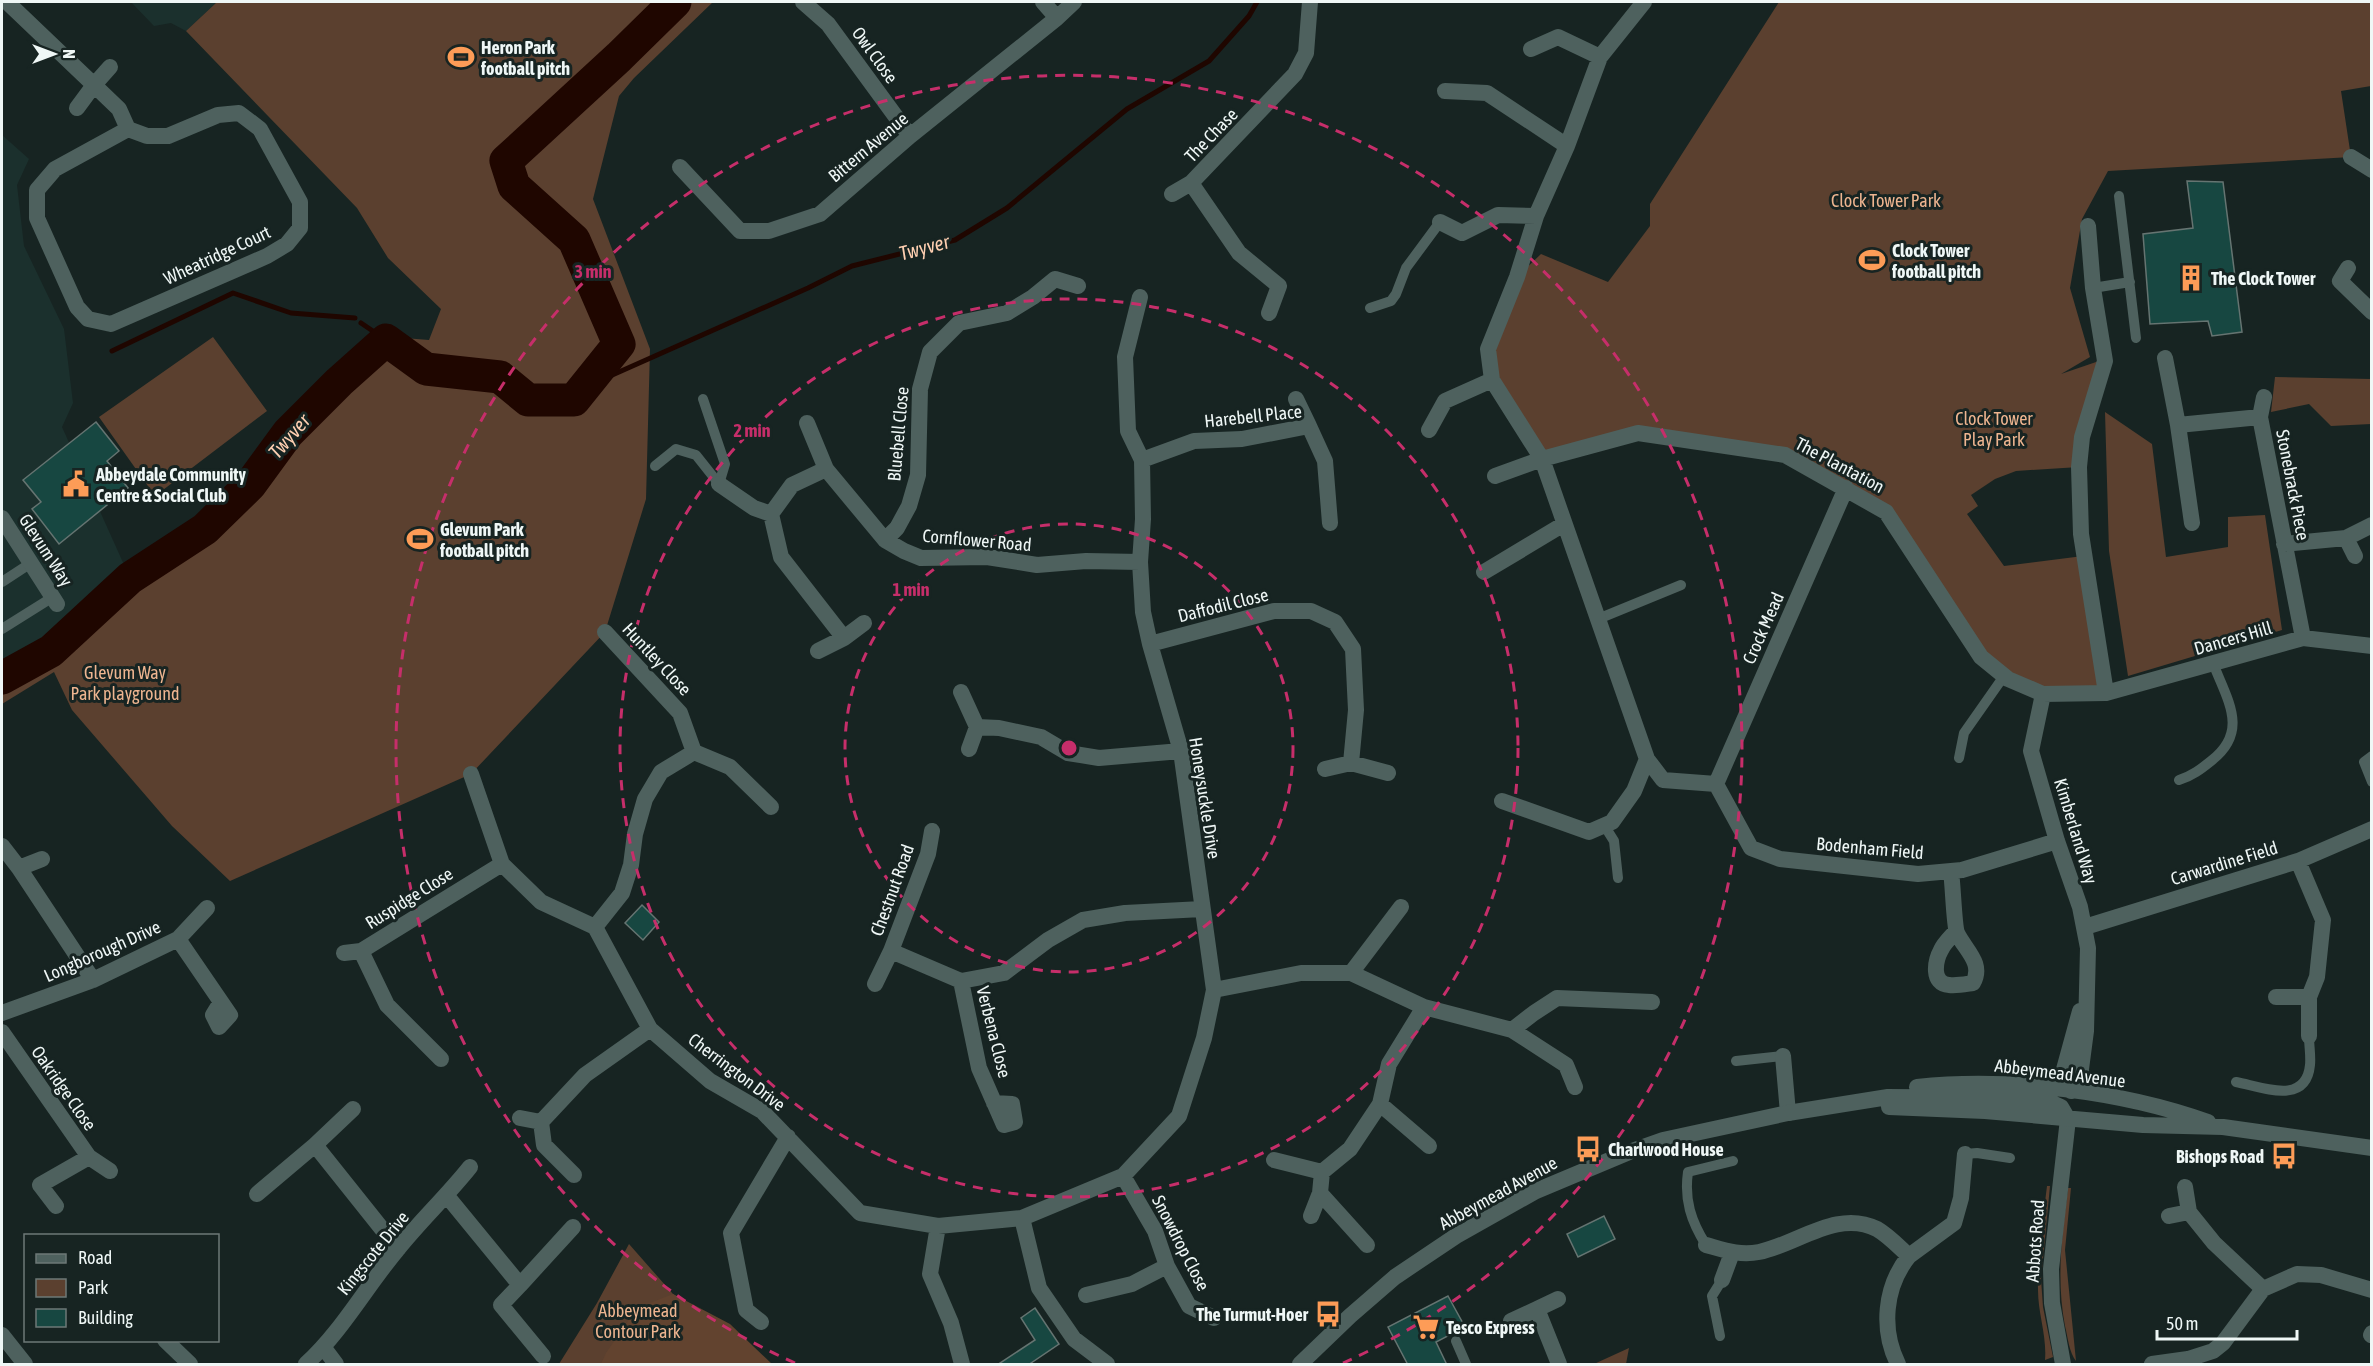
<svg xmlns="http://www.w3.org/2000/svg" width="2373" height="1366" font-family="'Asap Condensed',sans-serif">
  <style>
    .built { fill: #1b302d }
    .green { fill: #5b402f }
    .forest { fill: #62432f }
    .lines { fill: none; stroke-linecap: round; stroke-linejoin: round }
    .stream { stroke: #1f0600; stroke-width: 5 }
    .river { stroke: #1f0600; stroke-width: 33 }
    .building { fill: #174741; stroke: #657471; stroke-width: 1.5 }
    .service { stroke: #4e615e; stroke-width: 10 }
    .minor { stroke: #4e615e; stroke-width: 16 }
    .tertiary { stroke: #4e615e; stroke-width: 16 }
    .ring { fill: none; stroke: #c62e6a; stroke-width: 3; stroke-dasharray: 10 8 }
    .labels { text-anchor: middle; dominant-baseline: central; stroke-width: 6; stroke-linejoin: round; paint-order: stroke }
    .poi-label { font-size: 18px; font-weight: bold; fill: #eff7f6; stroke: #172422; text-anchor: start }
    .street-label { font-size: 18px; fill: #eff7f6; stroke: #172422 }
    .park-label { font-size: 18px; fill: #eeb590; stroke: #172422 }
    .water-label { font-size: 20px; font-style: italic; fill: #fecfb1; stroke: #172422 }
    .centre { fill: #c62e6a; stroke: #172422; stroke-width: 3 }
    .ring-label { font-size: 18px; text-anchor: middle; font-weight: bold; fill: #c62e6a; stroke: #172422; stroke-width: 6; stroke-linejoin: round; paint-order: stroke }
  </style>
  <rect width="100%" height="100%" fill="#172422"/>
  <!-- built -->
  <path class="built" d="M131,2H217L186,31L171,23L154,26Z
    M2,135L29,159L17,185L24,246L64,329L73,403L62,427L130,578L51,651L2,678Z"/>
  <!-- green -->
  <path class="green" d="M217,2H713L634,78L619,96L593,199L650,349L646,499L605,632L471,774L230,881L172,826L72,710L54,672L2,704V678L51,651L130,578L205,529L250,485L288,433L339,382L379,336L429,340L441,309L388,258L357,208L186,31Z
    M1779,2H2371V86L2341,91L2351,157L2108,171L2082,219L2070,288L2090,357L2061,374L2099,361L2079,467L2016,471L1995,479L1971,495L1978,506L1967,514L2004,566L2083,556L2106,693L2043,694L1981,657L1886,512L1785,455L1638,433L1542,459L1492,380L1488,349L1517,277L1541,254L1608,282L1650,226V204Z
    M213,337L267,411L155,496L99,417Z
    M2275,377L2371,379V424L2331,426L2309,404L2271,412Z
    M2105,412L2152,444L2166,557L2228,547V517L2265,515L2282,630L2128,676L2109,551Z
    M2047,1186H2050L2041,1279L2043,1307L2053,1357L2045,1360C2047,1336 2038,1314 2038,1290C2037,1255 2043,1220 2047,1186Z
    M2068,1188H2071L2065,1250L2076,1361C2069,1352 2068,1338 2065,1326C2056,1278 2062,1236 2068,1188Z
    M629,1244L673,1294L727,1329L763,1364H559L597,1303Z
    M1629,1348L1626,1364H1594Z"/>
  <!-- forest -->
  <path class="forest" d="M673,1294L730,1324L772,1364H601L606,1353L637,1308Z"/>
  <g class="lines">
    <!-- stream -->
    <path class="stream" d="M361,323L386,340
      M112,351L233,293L291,313L355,318
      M574,400L610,376L808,288L852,266L955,240L1007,208L1127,109L1209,61L1249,16L1257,2"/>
    <!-- river -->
    <path class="river" d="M2,678L51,651L130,578L205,529L250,485L288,433L339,382L386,340L426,369L500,377L528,400H574L619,344L574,240L514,186L506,161L619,57L675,2"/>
  </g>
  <!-- building -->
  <path class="building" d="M2187,181L2223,182L2242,332L2212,336L2208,321L2150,324L2143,234L2193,228Z
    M96,422L119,451L107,461L128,488L59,544L32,509L41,502L23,480Z
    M642,905L659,922L643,940L625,923Z
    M1604,1216L1615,1239L1578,1257L1567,1234Z
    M1448,1296L1465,1327L1436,1342L1447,1365H1408L1388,1327Z
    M1035,1308L1059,1344L1028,1365H997L1035,1340L1021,1318Z"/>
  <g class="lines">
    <!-- service -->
    <path class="service" d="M2119,196L2136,338
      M2093,288L2130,282
      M1370,308L1391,301L1396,294L1406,268L1440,222
      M703,399L725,464L719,484
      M655,466L676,449L696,455L719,484
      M2,582L31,563
      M1598,619L1681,585
      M2,629L53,597
      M2372,756L2364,762L2372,782
      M1959,758L1964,733L2004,676
      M2179,780C2192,776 2201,769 2211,761C2250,731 2227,700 2213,663
      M1604,825L1614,841L1618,878
      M1736,1061L1783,1056
      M2236,1082C2262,1087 2306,1106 2310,1065C2311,1056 2309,1046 2309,1036
      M1965,1154L1977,1153L2010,1158
      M1706,1245C1691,1221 1684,1200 1688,1172L1733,1161
      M1720,1336L1712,1296L1722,1280
      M1456,1341L1466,1364"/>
    <!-- minor -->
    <path class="minor" d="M7,2L94,85L77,108
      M803,2L828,24L910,136
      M1043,2L1057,18
      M1644,2L1600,57L1567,146L1536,216L1517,277L1488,349L1492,380L1542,459L1647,759L1663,780L1716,784
      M1531,49L1558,37L1600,57
      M110,67L94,85L119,109L128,129
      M1445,91L1487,93L1567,146
      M239,113L260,129L300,202V228L287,244L267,256L111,324L88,319L77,307L37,218V190L55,169L128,129L147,136H168L218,115Z
      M2351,157L2372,170
      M680,167L740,231H769L820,214L910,136L1057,18L1074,2
      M1172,194L1191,183
      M1440,222L1462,233L1498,215L1536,216
      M2088,226L2093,288L2105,361L2082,437L2079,467L2081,534L2106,693
      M2348,268L2340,281L2372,312
      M1269,313L1279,286L1239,253L1191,183L1295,74L1306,53L1310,2
      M2165,358L2178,425L2260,417L2303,638
      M1296,399L1309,426
      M2260,417L2264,397
      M807,423L826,469L885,540L904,551L921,558L987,557L1037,565L1086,561L1140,562
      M2178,425L2192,523
      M1429,430L1445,401L1492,380
      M1142,460L1194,441L1242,439L1309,426L1325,461L1330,523
      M1495,476L1542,459L1638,433L1785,455L1886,512L1981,657L2008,679L2043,694L2106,693L2303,638L2372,646
      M719,484L754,508L771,514
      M2,518L57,604
      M2346,538L2355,556
      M885,540L897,528L909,506L918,475L920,389L930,352L959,323L1007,313L1033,297L1055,279L1078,286
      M2284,544L2346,538L2372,525
      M1484,572L1564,524
      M844,638L864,623
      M1150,644L1274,611H1311L1335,622L1353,649L1356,710L1351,763L1388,773
      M818,651L844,638L781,557L771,514L792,485L826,469
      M961,692L977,727L999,728L1041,737L1068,753L1099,758L1181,751
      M2043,694L2031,751L2057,841L2080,907L2088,948L2086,1031L2081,1069L2071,1091
      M969,749L977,727
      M694,752L730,767L771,807
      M1325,769L1351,763
      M471,774L502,864L541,902L595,927L650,1029L710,1081L762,1111L860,1213L938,1226L1022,1218L1123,1176L1179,1116L1204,1038L1214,990L1181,751L1150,644L1143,612L1140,562L1143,519L1142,460L1128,431L1125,357L1140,297
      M1716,784L1751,848L1780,859L1918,874L1962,870L2057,841
      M1716,784L1846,488
      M1502,801L1589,832L1612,822L1634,791L1647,759
      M932,831L928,854L891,951L961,981L1004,973L1048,940L1083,920L1125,913L1202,909
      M2,846L19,868
      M42,859L19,868L93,980
      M2298,861L2323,920L2317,977L2309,997V1036
      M1951,872C1953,884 1954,925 1957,933C1965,950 1984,963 1973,983C1966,984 1957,986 1949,985C1931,984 1935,961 1941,950C1944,943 1951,937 1956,931
      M595,927L622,893L631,865L635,834L645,799L661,772L694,752L680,713L605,632
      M2085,927L2298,861L2372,829
      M178,939L230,1015L219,1027L213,1015L221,1002
      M344,953L361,951
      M1351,973L1401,907
      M961,981L979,1068L1004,1125L1015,1122L1012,1104L994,1103
      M875,984L891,951
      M1214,990L1301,973H1351L1424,1007L1389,1064L1380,1104L1350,1149L1322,1172L1320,1193L1311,1216
      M2276,997H2309
      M1424,1007L1512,1030L1566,1065L1575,1087
      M2,1013L93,980L178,939L207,908
      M1512,1030L1534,1013L1557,998L1652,1002
      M2,1032L89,1157L40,1185L56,1206
      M1783,1056L1788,1113
      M441,1059L387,1005L361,951L502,864
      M2040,1087L2054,1082L2063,1073L2080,1011
      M1380,1104L1429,1146
      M353,1109L315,1145L398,1249
      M520,1118L541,1122
      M89,1157L110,1171
      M1274,1160L1322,1172
      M574,1175L544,1145L541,1122L585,1075L650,1029
      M1123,1176L1155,1231L1167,1266L1189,1306L1214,1318
      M2185,1187L2189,1212L2214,1243L2263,1289
      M1320,1193L1367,1245
      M257,1194L315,1145
      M447,1196L520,1285L501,1305L543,1356
      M2169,1216L2189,1212
      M1022,1218L1039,1288L1074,1339L1107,1364
      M938,1226L930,1274L951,1323L962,1364
      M1706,1245C1724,1250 1740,1256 1759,1252C1798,1244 1837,1209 1877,1229C1889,1236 1899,1247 1909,1256L1954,1223L1961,1198L1965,1154
      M1722,1280L1732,1253
      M520,1285L573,1227
      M1086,1295L1132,1284L1167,1266
      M1558,1299L1537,1309L1559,1364
      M1511,1321L1537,1309
      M761,1322L746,1310L731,1233L788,1137
      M2371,1335L2372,1333
      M165,1340L190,1364
      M324,1348L336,1364
      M306,1364C342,1331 366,1287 397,1250C420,1221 447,1196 470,1167
      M1898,1364C1881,1330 1884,1287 1909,1256
      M2063,1364L2052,1303L2051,1269L2068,1119
      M2152,1364L2188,1359L2213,1351L2223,1343L2263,1289L2297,1274L2321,1275L2372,1290"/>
    <!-- tertiary -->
    <path class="tertiary" d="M1917,1087C2008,1077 2121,1091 2208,1122
      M1889,1107L1985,1111L2143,1125L2223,1127L2372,1148
      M2,1335L25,1364
      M1300,1364L1350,1316L1395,1277L1456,1236L1536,1191L1629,1152L1663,1140L1788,1113L1888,1097L2013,1098L2050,1102L2061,1107L2068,1119"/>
  </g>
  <!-- distance rings -->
  <g class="ring">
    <circle cx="1069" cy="748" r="224"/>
    <circle cx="1069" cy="748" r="449"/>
    <path d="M795 1363A673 673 0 1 1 1343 1363"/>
  </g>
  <!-- icons -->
  <defs>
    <g id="stadium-bare" transform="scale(2.07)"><path d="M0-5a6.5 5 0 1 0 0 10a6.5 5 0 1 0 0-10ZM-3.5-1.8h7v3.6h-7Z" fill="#fd9c57" stroke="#172422" stroke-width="2.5" paint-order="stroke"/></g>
    <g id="building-bare" transform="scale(2.07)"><path d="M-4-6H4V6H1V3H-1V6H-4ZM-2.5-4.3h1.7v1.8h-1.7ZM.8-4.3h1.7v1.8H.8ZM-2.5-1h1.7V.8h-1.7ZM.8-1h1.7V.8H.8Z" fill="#fd9c57" stroke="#172422" stroke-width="2.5" paint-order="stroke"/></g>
    <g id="civic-bare" transform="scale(2.07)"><path d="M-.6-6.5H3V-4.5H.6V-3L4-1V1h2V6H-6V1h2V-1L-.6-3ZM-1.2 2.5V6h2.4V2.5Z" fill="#fd9c57" stroke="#172422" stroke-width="2.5" paint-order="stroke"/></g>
    <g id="bus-bare" transform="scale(2.07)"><path d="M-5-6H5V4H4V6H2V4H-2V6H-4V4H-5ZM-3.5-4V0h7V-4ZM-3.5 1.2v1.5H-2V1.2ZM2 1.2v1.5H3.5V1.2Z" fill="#fd9c57" stroke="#172422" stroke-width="2.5" paint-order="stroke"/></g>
    <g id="supermarket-bare" transform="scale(2.07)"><path d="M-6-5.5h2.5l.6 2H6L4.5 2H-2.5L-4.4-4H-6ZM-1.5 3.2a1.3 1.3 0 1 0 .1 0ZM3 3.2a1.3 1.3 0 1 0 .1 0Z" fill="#fd9c57" stroke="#172422" stroke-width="2.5" paint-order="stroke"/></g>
  </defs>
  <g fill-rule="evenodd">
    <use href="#stadium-bare" x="461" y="57"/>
    <use href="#stadium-bare" x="1872" y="260"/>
    <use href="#building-bare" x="2191" y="278"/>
    <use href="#civic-bare" x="76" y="484"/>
    <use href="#stadium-bare" x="420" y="539"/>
    <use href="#bus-bare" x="1588" y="1149"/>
    <use href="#bus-bare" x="2284" y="1156"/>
    <use href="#bus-bare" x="1328" y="1314"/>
    <use href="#supermarket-bare" x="1426" y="1327"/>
  </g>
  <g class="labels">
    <!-- poi labels -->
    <g class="poi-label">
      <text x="481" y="47">Heron Park<tspan x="481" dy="21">football pitch</tspan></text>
      <text x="1892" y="250">Clock Tower<tspan x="1892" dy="21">football pitch</tspan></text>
      <text x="2211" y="278">The Clock Tower</text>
      <text x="96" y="474">Abbeydale Community<tspan x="96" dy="21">Centre &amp; Social Club</tspan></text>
      <text x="440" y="529">Glevum Park<tspan x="440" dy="21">football pitch</tspan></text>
      <text x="1608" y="1149">Charlwood House</text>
      <text x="2264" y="1156" text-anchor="end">Bishops Road</text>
      <text x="1308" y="1314" text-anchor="end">The Turmut-Hoer</text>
      <text x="1446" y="1327">Tesco Express</text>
    </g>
    <!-- street labels -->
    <g class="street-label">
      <text transform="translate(875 55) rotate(54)">Owl Close</text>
      <text transform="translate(1211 135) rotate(-46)">The Chase</text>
      <text transform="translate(868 147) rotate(-40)">Bittern Avenue</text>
      <text transform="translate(217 255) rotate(-25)">Wheatridge Court</text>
      <text transform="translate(1253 416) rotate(-6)">Harebell Place</text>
      <text transform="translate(898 434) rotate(-85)">Bluebell Close</text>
      <text transform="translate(1840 465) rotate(28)">The Plantation</text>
      <text transform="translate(2293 485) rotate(79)">Stonebrack Piece</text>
      <text transform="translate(977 540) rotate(5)">Cornflower Road</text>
      <text transform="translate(46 550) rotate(57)">Glevum Way</text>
      <text transform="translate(1223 605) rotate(-14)">Daffodil Close</text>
      <text transform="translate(1763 628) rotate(-66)">Crock Mead</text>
      <text transform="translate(2233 638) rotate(-16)">Dancers Hill</text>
      <text transform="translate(657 659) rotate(47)">Huntley Close</text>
      <text transform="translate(1205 798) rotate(81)">Honeysuckle Drive</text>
      <text transform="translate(2076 831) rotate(73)">Kimberland Way</text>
      <text transform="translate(1870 848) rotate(5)">Bodenham Field</text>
      <text transform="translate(2224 863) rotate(-17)">Carwardine Field</text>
      <text transform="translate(892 890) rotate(-70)">Chestnut Road</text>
      <text transform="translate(409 898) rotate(-32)">Ruspidge Close</text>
      <text transform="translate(102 951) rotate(-24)">Longborough Drive</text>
      <text transform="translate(994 1032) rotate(76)">Verbena Close</text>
      <text transform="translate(737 1072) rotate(37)">Cherrington Drive</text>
      <text transform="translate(2060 1073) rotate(7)">Abbeymead Avenue</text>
      <text transform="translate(64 1088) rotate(55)">Oakridge Close</text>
      <text transform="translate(1498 1193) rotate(-29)">Abbeymead Avenue</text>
      <text transform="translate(2035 1241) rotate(-86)">Abbots Road</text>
      <text transform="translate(1181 1243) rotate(63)">Snowdrop Close</text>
      <text transform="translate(373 1253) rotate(-51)">Kingscote Drive</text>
    </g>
    <!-- park labels -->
    <g class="park-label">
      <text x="1886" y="200">Clock Tower Park</text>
      <text x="1994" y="418">Clock Tower<tspan x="1994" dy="21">Play Park</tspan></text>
      <text x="125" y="672">Glevum Way<tspan x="125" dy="21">Park playground</tspan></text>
      <text x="638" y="1310">Abbeymead<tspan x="638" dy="21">Contour Park</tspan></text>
    </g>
    <!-- water labels -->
    <g class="water-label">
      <text transform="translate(924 247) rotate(-15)">Twyver</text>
      <text transform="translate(289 436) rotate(-49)">Twyver</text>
    </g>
  </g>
  <circle cx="1069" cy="748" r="9" class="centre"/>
  <g class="ring-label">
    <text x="593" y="278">3 min</text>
    <text x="752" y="437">2 min</text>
    <text x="911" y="596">1 min</text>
  </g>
  <!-- border -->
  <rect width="2373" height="1366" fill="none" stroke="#eff7f6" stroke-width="6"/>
  <!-- legend -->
  <rect x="24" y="1234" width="195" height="108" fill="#172422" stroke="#6d7877" stroke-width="1.5"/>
  <rect x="36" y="1254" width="30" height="9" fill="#4e615e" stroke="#6d7877" stroke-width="1.5"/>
  <text x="78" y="1264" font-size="18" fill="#eff7f6">Road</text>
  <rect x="36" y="1279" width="30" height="18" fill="#5b402f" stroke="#6d7877" stroke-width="1.5"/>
  <text x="78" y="1294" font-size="18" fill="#eff7f6">Park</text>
  <rect x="36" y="1309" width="30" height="18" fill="#174741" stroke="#6d7877" stroke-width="1.5"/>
  <text x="78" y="1324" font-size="18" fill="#eff7f6">Building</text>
  <!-- north arrow -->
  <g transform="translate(54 54) rotate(90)" stroke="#172422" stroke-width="4.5" paint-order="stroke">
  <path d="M0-4.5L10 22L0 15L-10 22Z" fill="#eff7f6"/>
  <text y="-9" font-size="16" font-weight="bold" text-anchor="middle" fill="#eff7f6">N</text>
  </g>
  <!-- scale -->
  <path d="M2157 1330v9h140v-9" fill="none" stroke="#eff7f6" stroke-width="3"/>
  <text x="2166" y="1330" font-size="18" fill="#eff7f6" stroke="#172422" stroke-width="4.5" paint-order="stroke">50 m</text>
</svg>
